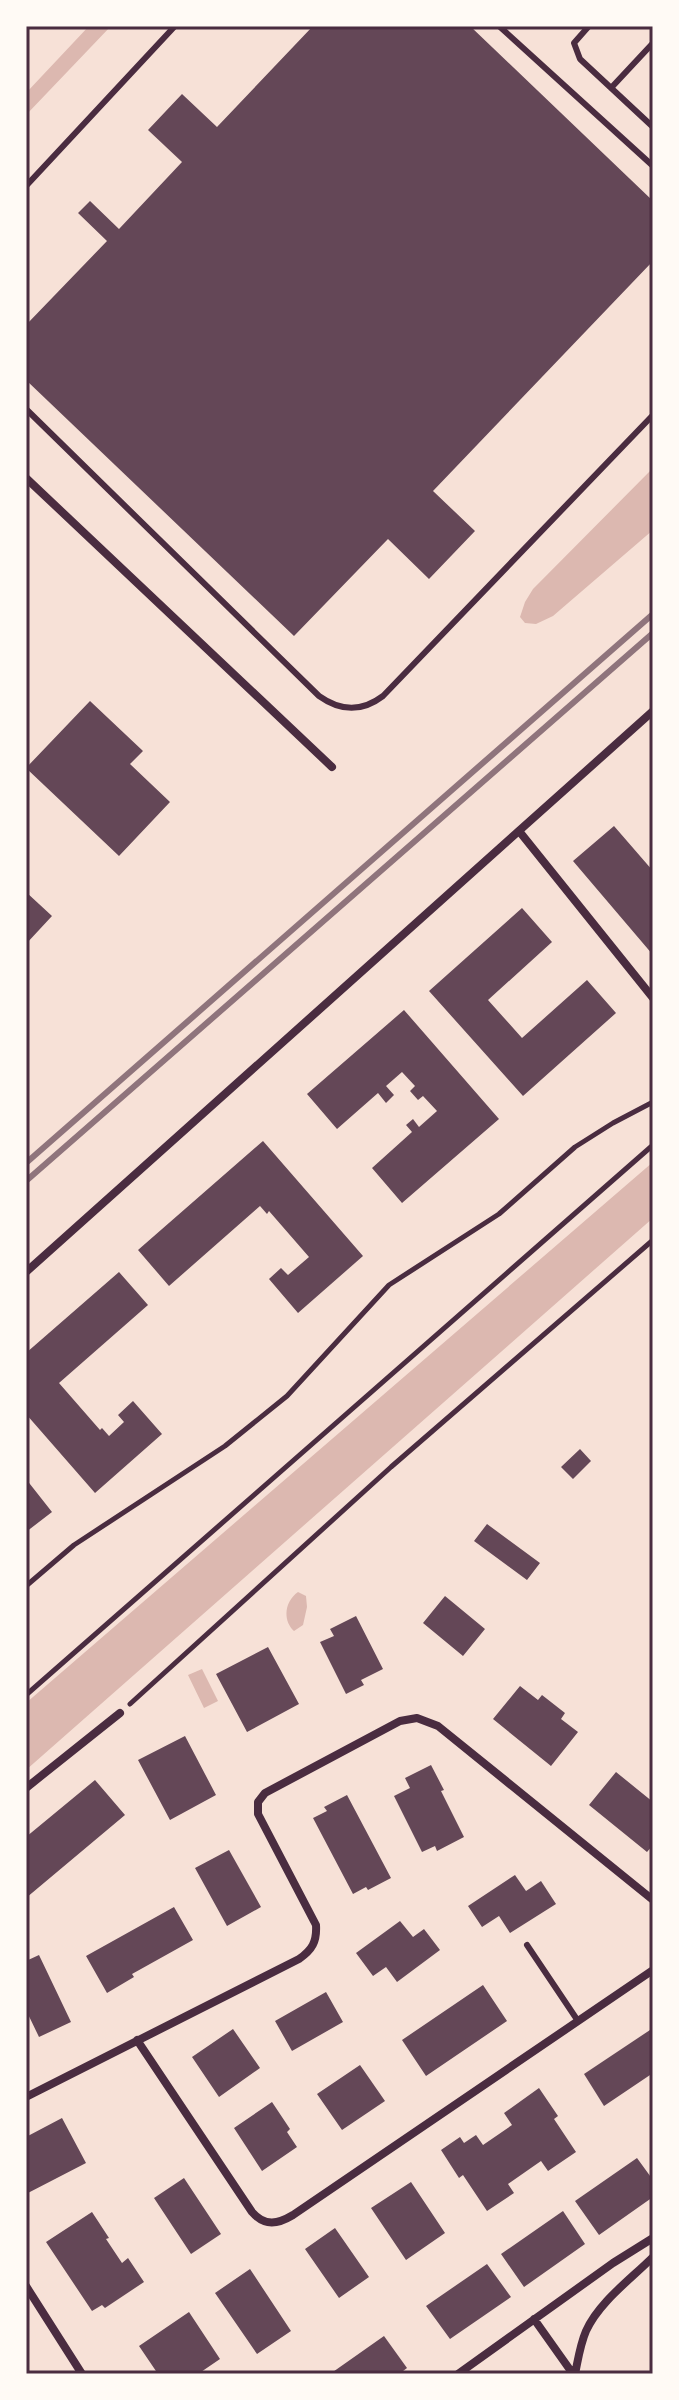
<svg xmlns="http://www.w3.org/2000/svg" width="679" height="2400" font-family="Overpass,sans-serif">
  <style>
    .water { fill: #dcb8b0 }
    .building { fill: #644757 }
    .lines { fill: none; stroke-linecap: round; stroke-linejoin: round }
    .path { stroke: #4a2c40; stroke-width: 5 }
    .service { stroke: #4a2c40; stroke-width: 6 }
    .minor { stroke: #4a2c40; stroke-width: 8 }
    .rail { stroke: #8f747c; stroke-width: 6 }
    .neatline { fill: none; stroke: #4a2c40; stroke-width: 3 }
  </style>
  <rect width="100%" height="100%" fill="#f7e1d7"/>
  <!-- water -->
  <path class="water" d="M89,26H111L26,115V93Z
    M653,468V530L553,616L536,624L525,623L520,617L525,602L533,589Z
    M653,1162V1218L26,1770V1703Z
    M298,1592L306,1596L307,1607L303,1625L294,1631C282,1620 285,1601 298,1592Z
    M202,1669L218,1701L204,1708L188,1675Z"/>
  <!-- building -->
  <path class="building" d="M313,26H470L653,201V261L433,491L475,531L429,579L388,539L294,636L26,380V325L107,241L78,213L90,201L119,229L182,162L148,130L182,94L217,127Z
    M90,701L143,751L130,764L170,802L119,856L26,768Z
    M614,826L653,871V955L573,861Z
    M26,892L52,916L26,944Z
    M522,908L552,942L488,1000L522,1038L587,980L616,1013L523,1096L429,991Z
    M404,1010L499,1119L402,1203L372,1168L412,1132L406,1125L413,1119L419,1127L437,1111L423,1096L418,1100L410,1091L415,1086L402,1072L386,1086L394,1095L386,1103L378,1093L337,1129L307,1094Z
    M263,1141L363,1256L298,1313L269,1279L281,1268L288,1275L309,1257L269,1211L267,1214L260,1206L169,1286L138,1250Z
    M119,1272L148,1305L59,1383L100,1430L102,1428L109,1436L124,1422L118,1415L133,1401L162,1434L95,1493L26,1414V1353Z
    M580,1449L591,1461L573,1479L561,1467Z
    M26,1479L52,1512L26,1532Z
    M487,1524L540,1563L527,1580L474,1541Z
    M445,1596L485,1629L463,1656L423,1623Z
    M356,1616L383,1669L361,1680L364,1685L346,1694L320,1642L334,1636L330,1629Z
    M268,1647L299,1704L247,1732L216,1674Z
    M520,1686L538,1700L542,1695L565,1713L561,1719L578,1732L551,1766L493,1719Z
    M185,1736L216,1795L170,1820L138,1760Z
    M431,1765L444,1790L441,1791L464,1837L437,1851L435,1846L422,1852L394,1796L410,1788L405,1778Z
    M616,1772L653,1802V1845L647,1852L589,1805Z
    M95,1780L125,1815L26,1898V1837Z
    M347,1795L391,1878L368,1890L366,1887L353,1894L313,1818L327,1811L324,1807Z
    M229,1850L261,1907L227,1926L195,1868Z
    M515,1875L526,1891L541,1881L556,1904L510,1933L499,1916L482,1927L468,1906Z
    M174,1907L193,1940L132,1974L134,1977L107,1993L86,1956Z
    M400,1921L413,1937L424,1929L440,1950L397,1982L386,1967L373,1976L356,1953Z
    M39,1955L71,2022L39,2037L26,2010V1961Z
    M483,1985L507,2021L426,2076L402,2040Z
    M326,1992L343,2022L292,2051L275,2021Z
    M653,2028V2073L604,2106L584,2074Z
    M233,2029L260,2068L219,2097L192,2057Z
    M360,2065L385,2101L342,2130L317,2094Z
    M539,2088L558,2116L554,2119L576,2152L548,2171L541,2161L508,2184L514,2193L487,2211L463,2175L459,2178L441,2150L460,2137L464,2143L476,2135L483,2145L512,2125L504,2113Z
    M272,2102L290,2129L287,2132L297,2147L262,2171L234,2128Z
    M62,2118L86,2163L26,2194V2137Z
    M637,2158L653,2180V2197L599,2235L575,2201Z
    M184,2178L221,2234L191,2254L154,2198Z
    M411,2182L445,2233L406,2260L371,2208Z
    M563,2211L585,2244L524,2287L501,2254Z
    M92,2212L109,2238L106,2239L122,2263L128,2258L144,2282L105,2308L102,2305L92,2311L46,2242Z
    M335,2228L369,2277L339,2298L305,2249Z
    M487,2264L511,2297L450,2339L426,2306Z
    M250,2269L291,2331L257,2354L215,2293Z
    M189,2312L220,2359L198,2374H158L139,2346Z
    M384,2336L407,2368L399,2374H330Z"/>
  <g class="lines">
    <!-- path -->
    <path class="path" d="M26,1586L74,1545L225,1446L287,1396L389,1285L499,1214L575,1147L613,1123L653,1102
      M26,1695L653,1145
      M130,1704L391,1467L653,1240"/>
    <!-- service -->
    <path class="service" d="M499,26L653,166
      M589,26L574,43L580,59L653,127
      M611,88L653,43
      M26,186L175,26
      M26,409L319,696C340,711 362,712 383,696L653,415
      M527,1945L578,2021"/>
    <!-- minor -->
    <path class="minor" d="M26,478L332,767
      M519,831L653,998
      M26,1272L653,711
      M26,1788L120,1713
      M137,2040L252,2212C265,2227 278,2224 293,2215L653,1970
      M26,2097L299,1959C312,1950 317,1942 316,1925L258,1814V1802L265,1793L400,1721L417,1718L438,1726L653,1900
      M26,2286L82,2374
      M534,2319L573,2374
      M458,2374L613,2263L653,2238
      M575,2374C578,2360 580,2345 586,2331C599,2302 631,2279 653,2257"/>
    <!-- rail -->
    <path class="rail" d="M26,1163L653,614
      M26,1181L653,633"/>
  </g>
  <!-- border -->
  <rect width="679" height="2400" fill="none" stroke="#fffaf5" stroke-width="56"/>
  <rect x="28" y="28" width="623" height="2344" class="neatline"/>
</svg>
